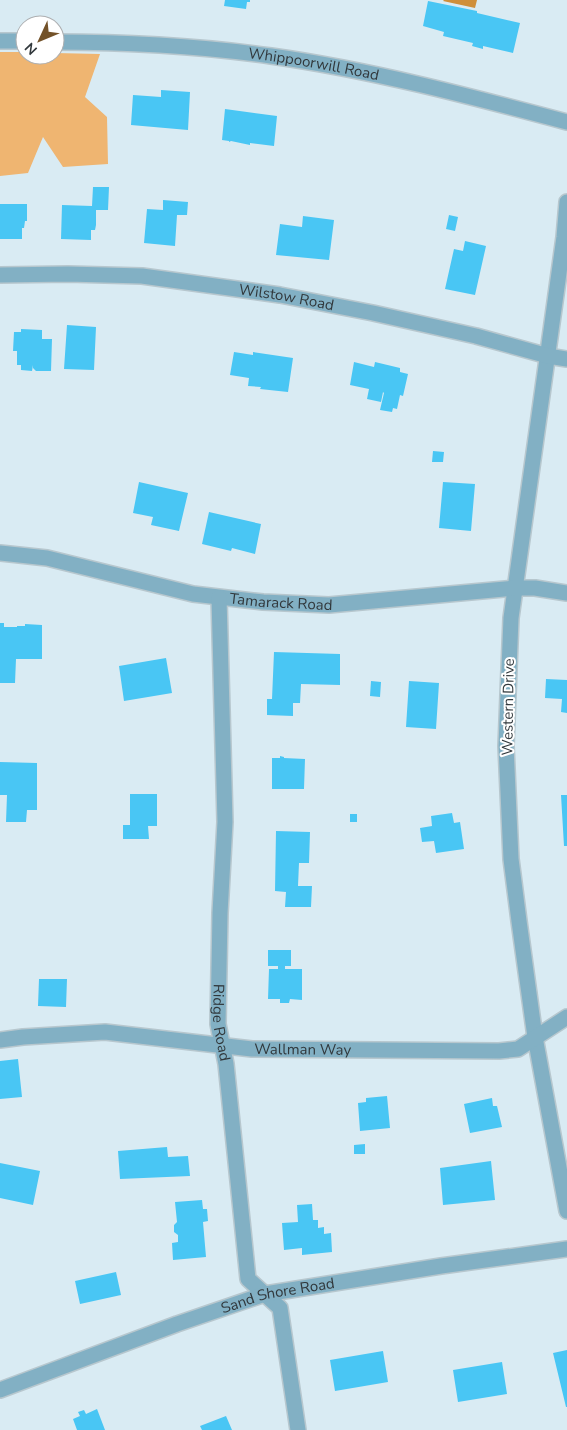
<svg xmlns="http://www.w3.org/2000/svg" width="567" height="1430" font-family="'Nunito Sans',sans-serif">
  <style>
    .green { fill: #efb571 }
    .water { fill: #cf8f3a }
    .building { fill: #49c6f4 }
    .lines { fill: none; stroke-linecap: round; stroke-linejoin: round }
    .minor-casing { stroke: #b7c7ce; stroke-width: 18 }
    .minor { stroke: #82b0c4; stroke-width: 15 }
    .labels { text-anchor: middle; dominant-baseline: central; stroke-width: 4; stroke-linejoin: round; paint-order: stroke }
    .street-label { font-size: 15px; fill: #31383c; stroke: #fff }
  </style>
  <rect width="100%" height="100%" fill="#d9ebf3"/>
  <!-- green -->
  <path class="green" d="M0,52H25V55H55V53L100,54L85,97L107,117L108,164L63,167L43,137L28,173L0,176Z"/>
  <!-- water -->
  <path class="water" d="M444,0H477L475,8L443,1Z"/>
  <!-- building -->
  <path class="building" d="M225,0H250V2H247L246,9L224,6Z
    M428,1L477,11V13L520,23L513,53L483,46V49L472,46L473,43L443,36L444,32L423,26Z
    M161,90L190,92L188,130L131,125L133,95L161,97Z
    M225,109L277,116L274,146L250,143V145L231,141L229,142V141L222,140Z
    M93,187H109L108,210H96V225L95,230H91V240L61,239L62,205L92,206Z
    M163,200L188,202L187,215H177L175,246L144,243L147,209L163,210Z
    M0,204H27V221H25L24,228H22V239H0Z
    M449,215L458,217L455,231L446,229Z
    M303,216L334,220L329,260L276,255L280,224L302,227Z
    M465,241L486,246L475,295L445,289L454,249L463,251Z
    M67,325L96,327L94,370L64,369Z
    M21,329L42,330V339H52L51,371H36L33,368V365L32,371L21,370V365H17V351H13L14,332H21Z
    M234,352L253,355V352L293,358L288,392L260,389L261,387L248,386L249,378L230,375Z
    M354,362L374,367L375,362L400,368V372L408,374L403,396L400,395L397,409L393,408L392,412L380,410L384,393L383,392L381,402L367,399L369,389L350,385Z
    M433,451L444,452L443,462H432Z
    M139,482L188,493L179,531L151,525L153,517L133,513Z
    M443,482L475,484L471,531L439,528Z
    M209,512L261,524L255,554L232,548L231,551L202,544Z
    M0,623H4V627H17V626H25V624L42,625V659H16L15,683H0Z
    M274,652L340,654V685L301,684L300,703H293V716L267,715V699H272Z
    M166,658L172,693L124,701L119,666Z
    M546,679L567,680V713L561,712L562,699L545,698Z
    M371,681L381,682L380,697L370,696Z
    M409,681L439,683L436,729L406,727Z
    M280,756L284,757V758L305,759L304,789H272V758H280Z
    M0,762L37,763V810H27L26,822H6L7,795H0Z
    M130,794H157V826H148L149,839H123V825H130Z
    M561,795H567V846H564Z
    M452,813L454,823L460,822L464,849L436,853L434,841L422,842L420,828L432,826L431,816Z
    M350,814H357V822H350Z
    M276,831L310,832L309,863H299L298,886H312L311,907H285L286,892L275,891Z
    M268,950H291V966H285V969H302V1000L290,999L289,1003H280V999H268L269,969H278V966H268Z
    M39,979H67L66,1007L38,1006Z
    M18,1059L22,1097L0,1099V1061Z
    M387,1096L390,1128L360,1131L358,1103L366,1102V1098Z
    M492,1098L493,1106H497L502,1127L470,1133L464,1104Z
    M365,1144V1154H354V1145Z
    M167,1147L168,1157L188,1156L190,1176L120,1179L118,1151Z
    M491,1161L495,1200L443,1205L440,1168Z
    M0,1163L40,1171L33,1205L0,1198Z
    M202,1200L203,1209H207L208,1221L203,1222L206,1257L173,1260L172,1243L178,1242V1235L174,1232V1225L177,1222L175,1202Z
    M312,1204L313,1220H318V1228L324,1227V1234L331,1233L332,1252L302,1255V1248L284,1250L282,1223L298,1222L297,1205Z
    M116,1272L121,1295L80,1304L75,1281Z
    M567,1350V1407H566L553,1353Z
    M383,1351L388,1382L335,1391L330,1360Z
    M502,1362L507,1394L458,1402L453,1370Z
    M97,1409L105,1430H77L73,1419L80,1416L78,1412L84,1410L86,1414Z
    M226,1416L232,1430H202L200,1426Z"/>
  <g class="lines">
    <!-- minor casing -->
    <g class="minor-casing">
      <g id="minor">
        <path d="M0,41H25"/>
        <path id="s1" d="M55,42C127,42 200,46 271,56C371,70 469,96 567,122"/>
        <path d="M567,202L564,237L511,618L506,746L511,859L519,921L535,1037L567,1211"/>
        <path id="s2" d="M0,275L68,274L142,276L280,295L373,313L476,336L548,356L567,359"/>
        <path id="s3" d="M0,553L47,558L193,594L263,602L329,605L515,588H535L567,593"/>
        <path id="s4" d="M219,598L225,822L220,913L218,1024L226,1064L248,1279L280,1308L298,1430"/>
        <path id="s5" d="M0,1040L23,1037L105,1032L252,1049L499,1051L518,1049L567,1017"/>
        <path id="s6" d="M0,1390L177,1324L265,1294L441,1266L567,1249"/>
      </g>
    </g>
    <!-- minor -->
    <use href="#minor" class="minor"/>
  </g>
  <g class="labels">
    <!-- street labels -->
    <g class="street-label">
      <text stroke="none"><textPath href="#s1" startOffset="260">Whippoorwill Road</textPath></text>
      <text stroke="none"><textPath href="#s2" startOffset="288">Wilstow Road</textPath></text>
      <text stroke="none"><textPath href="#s3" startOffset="286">Tamarack Road</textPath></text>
      <text transform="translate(508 707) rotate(-89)">Western Drive</text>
      <text stroke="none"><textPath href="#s4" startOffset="425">Ridge Road</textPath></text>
      <text stroke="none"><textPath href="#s5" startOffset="304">Wallman Way</textPath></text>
      <text stroke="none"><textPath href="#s6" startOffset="294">Sand Shore Road</textPath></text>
    </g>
  </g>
  <!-- north arrow -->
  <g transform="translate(40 40) rotate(226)"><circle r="24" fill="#ffffff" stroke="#adafb1"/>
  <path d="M0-4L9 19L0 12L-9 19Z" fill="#735229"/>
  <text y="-8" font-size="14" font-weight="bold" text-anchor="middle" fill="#31383c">N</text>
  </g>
</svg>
